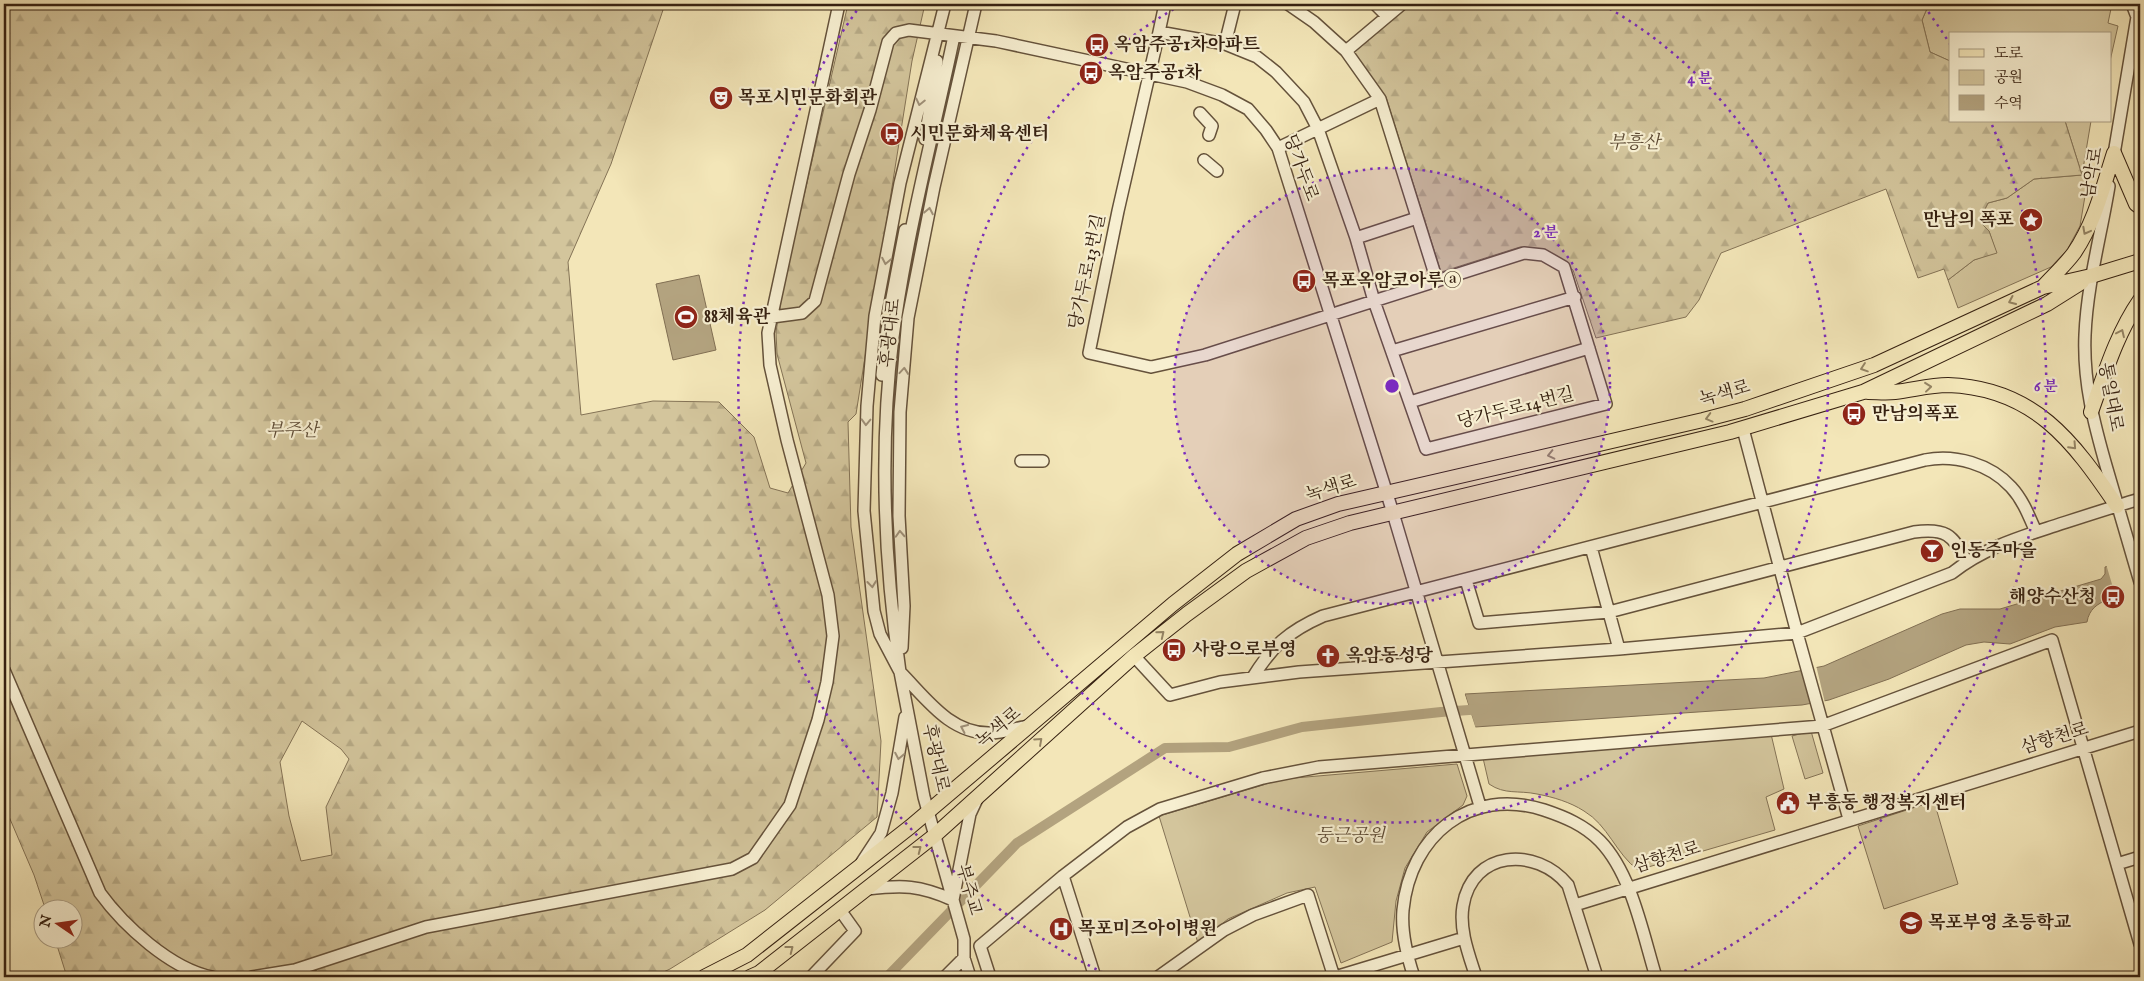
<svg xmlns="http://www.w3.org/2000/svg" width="2144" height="981" font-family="'IM FELL English','Noto Serif KR',serif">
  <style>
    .green { fill: #d3c59c; stroke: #847356 }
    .forest { fill: url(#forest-firs); stroke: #847356; fill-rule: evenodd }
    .water { fill: #b3a37f; stroke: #816f53 }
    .pier { fill: #f3e6b8 }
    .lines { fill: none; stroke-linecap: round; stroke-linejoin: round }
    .canal { stroke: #b3a37f; stroke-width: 10 }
    .minor-casing { stroke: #65523b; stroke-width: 14 }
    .major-casing { stroke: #362111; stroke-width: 16 }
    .minor { stroke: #f7efd1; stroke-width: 11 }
    .major { stroke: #f3e6b8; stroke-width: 14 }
    .oneway { stroke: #a0927b }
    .oneway2 { stroke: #948464 }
    .ring { fill: none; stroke: #7b2cbf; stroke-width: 2.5; stroke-dasharray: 2.5 5 }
    .labels { text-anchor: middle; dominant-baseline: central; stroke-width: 4.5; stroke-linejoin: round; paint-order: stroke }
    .poi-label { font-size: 18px; font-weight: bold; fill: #362111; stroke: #f7efd1; text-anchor: start }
    .park-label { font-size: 18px; font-style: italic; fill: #5d4a34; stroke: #f7efd1 }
    .street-label { font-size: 18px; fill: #362111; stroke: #f7efd1 }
    .centre { fill: #7b2cbf; stroke: #f7efd1; stroke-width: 2.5 }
    .ring-label { font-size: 15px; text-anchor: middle; font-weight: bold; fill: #7b2cbf; stroke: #f7efd1; stroke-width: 4.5; stroke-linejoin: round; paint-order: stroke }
  </style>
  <defs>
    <pattern id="forest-firs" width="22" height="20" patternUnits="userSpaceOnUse" patternTransform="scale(1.25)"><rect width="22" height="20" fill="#d3c59c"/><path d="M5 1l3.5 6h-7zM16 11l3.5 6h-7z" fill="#b6a985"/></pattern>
  </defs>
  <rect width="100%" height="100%" fill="#f3e6b8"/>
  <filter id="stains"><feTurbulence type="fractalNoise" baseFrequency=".004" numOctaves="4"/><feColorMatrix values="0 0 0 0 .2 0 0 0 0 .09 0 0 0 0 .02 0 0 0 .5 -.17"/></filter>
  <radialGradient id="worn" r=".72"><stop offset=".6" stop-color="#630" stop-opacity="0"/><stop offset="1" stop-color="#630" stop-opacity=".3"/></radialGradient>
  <!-- green -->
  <path class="green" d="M1929,4H2112L2108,23L2118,26L2110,61V34H1950V61L1930,52L1922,20Z
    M2065,121H2091L2082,175L2088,178L2080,226L2067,250L2051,267L1958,308L1948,280L1974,260L1996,252L1989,231L1979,221L1988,203L2007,198L2034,179L2082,175Z
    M1811,731L1823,773L1805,779L1792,736Z
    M1771,734L1784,789L1766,797L1775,830L1638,870C1616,854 1608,825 1584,811C1570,802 1553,797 1537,794C1518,790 1505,795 1489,784L1483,758Z
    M1457,764L1467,796L1463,805L1427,832L1405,868L1396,901L1392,942L1341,963L1315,887L1287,893L1228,919L1198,943L1159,816L1283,779Z
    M1934,801L1958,884L1884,909L1858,826Z"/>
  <!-- forest -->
  <path class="forest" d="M4,4H665L611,164L568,262L581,415L653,401L719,402L754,437L770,488L788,493L806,463L777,354L776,332L783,287L848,4H925L912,61L856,414L848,422L851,527L881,741L877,817L765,910L670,969L653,977H67L55,939L72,938V908H45L34,875L4,805ZM302,721L341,749L349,759L326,807L332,855L301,861L289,816L280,762Z
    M1410,4H1929L1922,20L1930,52L1950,61V121H2065L2082,175L2034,179L2007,198L1988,203L1979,221L1989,231L1997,253L1974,260L1948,280L1944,269L1918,278L1886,189L1721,253L1699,300L1686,317L1596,338L1573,270L1547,252L1520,247L1441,272L1386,97L1353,52Z"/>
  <!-- water -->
  <path class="water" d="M699,275L716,350L673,360L656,284Z
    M2140,556V593C2120,598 2091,597 2087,622L2055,627L2010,644L1984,642L1966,645L1889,679L1829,700L1802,705L1475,727L1465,694L1764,678L1824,666L1942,614L1960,609H2000L2101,579L2105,574V567Z"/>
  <!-- pier -->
  <path class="pier" d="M2140,553V596L2117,601L2106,564Z
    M1816,665L1825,703L1811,706L1801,668Z
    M1464,692L1476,729L1472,728L1462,695Z"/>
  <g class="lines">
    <!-- canal -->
    <path class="canal" d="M887,977L1017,843L1165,748L1229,747L1302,727L1441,712L1483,709"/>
    <!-- minor casing -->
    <g class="minor-casing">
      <path id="minor" d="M945,4L900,183L875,316L867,406L864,511L874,611L880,634L900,672C884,561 879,448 893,337C906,236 933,136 954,36
        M1288,4L1314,22L1346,51
        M1375,4L1387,16
        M2132,4L2137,17
        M1159,32L1118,211L1089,353L1151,367L1205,355L1524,253L1543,255L1564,267L1606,404L1426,449L1374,301L1356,238L1318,129L1304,102L1276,72L1257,57L1225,44L1159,32L1165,4
        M1225,44L1235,4
        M1380,99L1346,51L1402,4
        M1200,113L1212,126L1209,135
        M925,139L937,61
        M1278,148L1380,99L1437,281
        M1204,160L1217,171
        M2113,160L2137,17L2140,12
        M2109,186C2101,235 2087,285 2085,335C2083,382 2094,424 2107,469C2118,507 2129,544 2140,582
        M1356,238L1417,218
        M891,303L905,230
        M772,317L802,313L815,301L849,174L870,110L888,42L896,33L909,30L996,41L1187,82L1222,95L1248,109L1266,130L1278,148L1393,513L1480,806
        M1392,351L1575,297
        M882,375L887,329
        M1410,402L1589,348
        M1743,429L1797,633L1849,819
        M1021,461H1043
        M1591,547L1619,649
        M1466,580L1479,623L1609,612L1914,532C1945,528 1953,534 1966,561
        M902,648L904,606L899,516L900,412L908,318L934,187L976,4
        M1134,656L1170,695L1220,682L1299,672L1619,649L1797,633L1952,573C1981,550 2014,539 2048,528C2079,518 2109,508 2140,499
        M4,670L100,893C124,926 171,969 212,977
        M900,672L924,797L964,939V958L970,977
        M900,672C926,698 950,734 990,733C1003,733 1016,728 1029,726
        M1253,677C1272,646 1289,631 1323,616L1925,460C1955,454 1990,464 2011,487C2023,500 2029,516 2036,532
        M862,862L881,833L892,793L905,717
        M2117,864L2140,857
        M1063,876L1095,977
        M867,889C903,885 919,885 953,900L970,814L977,799
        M1575,905L2140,731
        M980,946L1063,876L1127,827L1160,809L1263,778L1319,767L1822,726L2052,640L2140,944
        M980,946L990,977
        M295,970L314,977
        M252,977L295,970L426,927L732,869L753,858L790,805L818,720L827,682L833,636L828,595L787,440L770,365L768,333L839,4
        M811,977L855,931L840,910
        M945,977L964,958
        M1158,977L1224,930L1253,915L1308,895L1334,977
        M1335,977L1464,938
        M1414,977C1407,956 1401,933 1403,910C1410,836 1470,786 1544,810C1565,817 1584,825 1600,841C1632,874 1643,935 1656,977
        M1476,977C1469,955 1459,930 1463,906C1472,850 1536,846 1568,885L1597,977"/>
    </g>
    <!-- major casing -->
    <g class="major-casing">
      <path id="major" d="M2114,153L2136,204L2140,207
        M2043,287C2053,276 2065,265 2074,253C2095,222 2103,187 2114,153
        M1868,392C1877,392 1886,393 1895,392C1913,390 1930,385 1948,385C2034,388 2073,441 2117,506
        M2091,412C2105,373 2117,333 2140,300
        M704,977L747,955L910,827L1173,604L1237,554L1296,519L1338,504L1703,420L1745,409L1874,365L2043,287L2091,276L2140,261
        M750,977L759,973L934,836L1134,656L1187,614L1246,571L1306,538L1350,523L1730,432L1863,392L2047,304L2082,282"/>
    </g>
    <!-- minor -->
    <use href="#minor" class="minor"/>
    <!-- major -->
    <use href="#major" class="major"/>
  </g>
  <!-- one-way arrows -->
  <defs><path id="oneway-chevron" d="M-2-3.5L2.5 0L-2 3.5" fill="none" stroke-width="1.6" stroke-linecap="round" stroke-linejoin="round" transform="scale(1.25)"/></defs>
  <g class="oneway">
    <use href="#oneway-chevron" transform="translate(920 102) rotate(103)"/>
    <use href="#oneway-chevron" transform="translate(929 211) rotate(-79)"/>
    <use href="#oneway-chevron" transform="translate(886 261) rotate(101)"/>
    <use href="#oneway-chevron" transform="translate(904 371) rotate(-85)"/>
    <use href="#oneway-chevron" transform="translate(866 422) rotate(92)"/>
    <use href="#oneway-chevron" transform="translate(900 534) rotate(-93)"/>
    <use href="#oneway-chevron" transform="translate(872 584) rotate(84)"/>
    <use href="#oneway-chevron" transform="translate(964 728) rotate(-156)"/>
    <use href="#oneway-chevron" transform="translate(899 756) rotate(101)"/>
  </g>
  <g class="oneway2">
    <use href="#oneway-chevron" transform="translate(2086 231) rotate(118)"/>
    <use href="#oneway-chevron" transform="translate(2012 301) rotate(156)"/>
    <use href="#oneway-chevron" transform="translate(2121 333) rotate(-65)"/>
    <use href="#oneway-chevron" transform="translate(1864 368) rotate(161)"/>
    <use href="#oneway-chevron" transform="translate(1928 387) rotate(-6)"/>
    <use href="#oneway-chevron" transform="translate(1709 418) rotate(165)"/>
    <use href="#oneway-chevron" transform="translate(2073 446) rotate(47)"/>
    <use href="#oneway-chevron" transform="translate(1551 455) rotate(167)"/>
    <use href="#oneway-chevron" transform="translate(1161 634) rotate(-39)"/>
    <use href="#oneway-chevron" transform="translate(1039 741) rotate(-42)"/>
    <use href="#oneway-chevron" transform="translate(918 849) rotate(-38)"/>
    <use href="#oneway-chevron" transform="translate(790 949) rotate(-38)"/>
  </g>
  <!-- distance rings -->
  <circle cx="1392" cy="386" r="218" fill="#7b2cbf" fill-opacity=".12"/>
  <g class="ring">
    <circle cx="1392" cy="386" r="218"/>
    <path d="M1603 5A436 436 0 1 1 1181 5"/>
    <path d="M1110 976A654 654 0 0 1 860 6M1924 6A654 654 0 0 1 1950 44M1992 125A654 654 0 0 1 1674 976"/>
  </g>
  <!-- icons -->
  <defs>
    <g id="bus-disc" transform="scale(1.25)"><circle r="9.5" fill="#8f2418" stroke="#f7efd1"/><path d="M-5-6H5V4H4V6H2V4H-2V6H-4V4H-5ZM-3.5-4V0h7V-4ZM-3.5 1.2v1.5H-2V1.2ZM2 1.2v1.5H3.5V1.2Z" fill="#fff"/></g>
    <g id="theatre-disc" transform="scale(1.25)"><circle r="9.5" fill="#8f2418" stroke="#f7efd1"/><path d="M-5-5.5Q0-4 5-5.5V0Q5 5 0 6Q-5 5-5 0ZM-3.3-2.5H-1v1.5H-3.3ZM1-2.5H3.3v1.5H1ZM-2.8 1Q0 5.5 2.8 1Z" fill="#fff"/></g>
    <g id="sight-disc" transform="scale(1.25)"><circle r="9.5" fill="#8f2418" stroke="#f7efd1"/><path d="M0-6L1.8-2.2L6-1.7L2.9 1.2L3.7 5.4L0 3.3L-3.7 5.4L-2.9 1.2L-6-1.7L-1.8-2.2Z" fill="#fff"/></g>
    <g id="stadium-disc" transform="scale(1.25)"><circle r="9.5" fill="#8f2418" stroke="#f7efd1"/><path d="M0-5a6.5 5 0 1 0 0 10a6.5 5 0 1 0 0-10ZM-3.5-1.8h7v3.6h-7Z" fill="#fff"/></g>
    <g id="bar-disc" transform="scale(1.25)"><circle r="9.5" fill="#8f2418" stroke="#f7efd1"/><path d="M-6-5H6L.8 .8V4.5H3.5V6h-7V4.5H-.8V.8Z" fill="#fff"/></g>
    <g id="church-disc" transform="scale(1.25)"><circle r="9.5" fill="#8f2418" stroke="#f7efd1"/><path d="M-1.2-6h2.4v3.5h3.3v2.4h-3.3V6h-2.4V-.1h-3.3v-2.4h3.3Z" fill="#fff"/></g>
    <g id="civic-disc" transform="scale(1.25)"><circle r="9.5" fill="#8f2418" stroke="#f7efd1"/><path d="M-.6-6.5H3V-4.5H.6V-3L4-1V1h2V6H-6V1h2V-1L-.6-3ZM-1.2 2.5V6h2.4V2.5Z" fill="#fff"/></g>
    <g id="school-disc" transform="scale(1.25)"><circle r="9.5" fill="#8f2418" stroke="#f7efd1"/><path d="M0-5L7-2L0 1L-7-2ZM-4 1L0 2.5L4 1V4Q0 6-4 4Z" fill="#fff"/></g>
    <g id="hospital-disc" transform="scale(1.25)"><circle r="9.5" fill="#8f2418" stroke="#f7efd1"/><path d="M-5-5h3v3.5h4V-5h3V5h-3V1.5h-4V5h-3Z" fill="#fff"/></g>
  </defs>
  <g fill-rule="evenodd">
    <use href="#bus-disc" x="1097" y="45"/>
    <use href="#bus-disc" x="1091" y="73"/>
    <use href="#theatre-disc" x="721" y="98"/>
    <use href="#bus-disc" x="892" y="134"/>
    <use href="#sight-disc" x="2031" y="220"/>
    <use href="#bus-disc" x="1304" y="281"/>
    <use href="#stadium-disc" x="686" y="317"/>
    <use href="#bus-disc" x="1854" y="414"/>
    <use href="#bar-disc" x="1932" y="551"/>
    <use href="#bus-disc" x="2113" y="597"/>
    <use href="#bus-disc" x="1174" y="650"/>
    <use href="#church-disc" x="1328" y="656"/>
    <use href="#civic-disc" x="1788" y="803"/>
    <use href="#school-disc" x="1911" y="923"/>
    <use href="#hospital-disc" x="1061" y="929"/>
  </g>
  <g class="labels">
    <!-- poi labels -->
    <g class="poi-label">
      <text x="1114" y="45">옥암주공1차아파트</text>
      <text x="1108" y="73">옥암주공1차</text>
      <text x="738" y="98">목포시민문화회관</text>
      <text x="910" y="134">시민문화체육센터</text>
      <text x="2014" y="220" text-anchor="end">만남의 폭포</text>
      <text x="1322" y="281">목포옥암코아루ⓐ</text>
      <text x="704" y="317">88체육관</text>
      <text x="1872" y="414">만남의폭포</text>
      <text x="1950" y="551">인동주마을</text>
      <text x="2096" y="597" text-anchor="end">해양수산청</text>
      <text x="1192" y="650">사랑으로부영</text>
      <text x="1346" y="656">옥암동성당</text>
      <text x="1806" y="803">부흥동 행정복지센터</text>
      <text x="1928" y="923">목포부영 초등학교</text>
      <text x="1078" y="929">목포미즈아이병원</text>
    </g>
    <!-- park labels -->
    <g class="park-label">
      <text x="1634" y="143">부흥산</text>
      <text x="292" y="431">부주산</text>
      <text x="1350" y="836">둥근공원</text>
    </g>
    <!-- street labels -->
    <g class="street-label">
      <text transform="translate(1300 168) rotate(70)">당가두로</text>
      <text transform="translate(2093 173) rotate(-80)">남악로</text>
      <text transform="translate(1088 272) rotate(-78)">당가두로13번길</text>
      <text transform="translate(891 333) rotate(-83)">후광대로</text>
      <text transform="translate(1725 394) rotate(-16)">녹색로</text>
      <text transform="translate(2110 397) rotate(80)">통일대로</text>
      <text transform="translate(1516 409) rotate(-14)">당가두로14번길</text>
      <text transform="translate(1331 489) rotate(-17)">녹색로</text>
      <text transform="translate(999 728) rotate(-40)">녹색로</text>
      <text transform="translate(2055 739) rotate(-17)">삼향천로</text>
      <text transform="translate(935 758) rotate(78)">후광대로</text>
      <text transform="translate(1667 858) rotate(-17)">삼향천로</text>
      <text transform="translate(968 890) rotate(74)">부주교</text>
    </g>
  </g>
  <circle cx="1392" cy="386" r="8" class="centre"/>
  <g class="ring-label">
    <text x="1700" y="83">4 분</text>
    <text x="1546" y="237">2 분</text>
    <text x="2046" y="391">6 분</text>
  </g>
  <!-- margin -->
  <rect width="2144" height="981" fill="none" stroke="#f3e6b8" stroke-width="20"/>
  <rect x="5" y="5" width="2134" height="971" fill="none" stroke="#362111" stroke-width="2.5"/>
  <rect x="10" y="10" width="2124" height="961" fill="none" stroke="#362111"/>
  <!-- legend -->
  <rect x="1949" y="32" width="162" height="90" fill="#f7efd1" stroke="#aa9d84"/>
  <rect x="1959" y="49" width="25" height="8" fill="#f3e6b8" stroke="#aa9d84"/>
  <text x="1994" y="58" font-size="15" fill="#362111">도로</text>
  <rect x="1959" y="70" width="25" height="15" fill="#d3c59c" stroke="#aa9d84"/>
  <text x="1994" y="82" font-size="15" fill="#362111">공원</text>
  <rect x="1959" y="95" width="25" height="15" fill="#b3a37f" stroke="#aa9d84"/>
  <text x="1994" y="108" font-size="15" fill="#362111">수역</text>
  <!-- north arrow -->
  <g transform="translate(58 924) rotate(283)"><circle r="24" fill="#f7efd1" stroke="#aa9d84"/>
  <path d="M0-4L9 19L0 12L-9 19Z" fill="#8f2418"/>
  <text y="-8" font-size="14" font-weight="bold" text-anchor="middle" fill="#362111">N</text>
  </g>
  <rect width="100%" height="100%" filter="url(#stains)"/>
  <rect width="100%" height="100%" fill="url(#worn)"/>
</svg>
